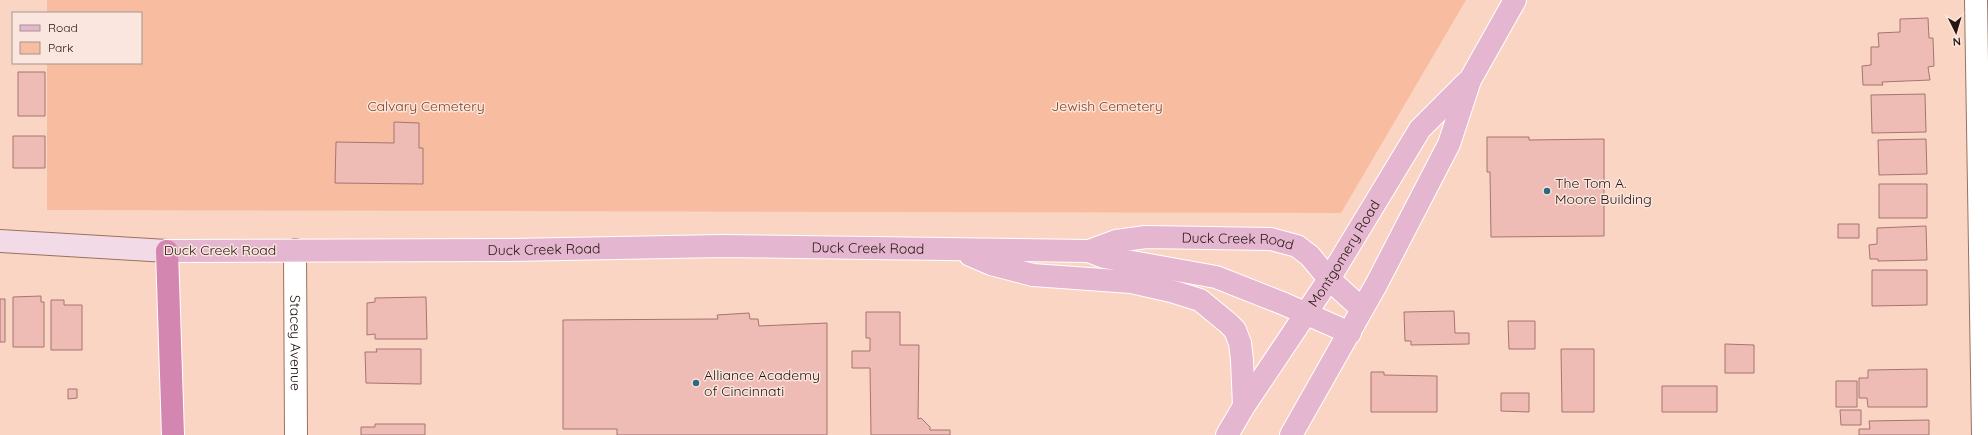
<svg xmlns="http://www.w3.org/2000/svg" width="1988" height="435" font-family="Quicksand,sans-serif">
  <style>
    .green { fill: #f8bca0 }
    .building { fill: #efbbb5; stroke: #a57570 }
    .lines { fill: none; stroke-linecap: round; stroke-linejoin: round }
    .street-casing { stroke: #9b715d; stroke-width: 24 }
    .secondary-casing { stroke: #9b715d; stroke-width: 24 }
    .primary-casing { stroke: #fff; stroke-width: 24 }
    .highway-casing { stroke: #fff; stroke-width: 24 }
    .street { stroke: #fff; stroke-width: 22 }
    .secondary { stroke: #f2dbe7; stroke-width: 22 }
    .primary { stroke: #e5b6d0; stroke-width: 22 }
    .highway { stroke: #d386b0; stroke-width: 22 }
    .poi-dot { fill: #2c6980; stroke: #fae6de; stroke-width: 1.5 }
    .labels { text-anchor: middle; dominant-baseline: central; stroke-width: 3; stroke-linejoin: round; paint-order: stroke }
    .park-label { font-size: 14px; fill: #833e18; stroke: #fae6de }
    .poi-label { font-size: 14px; fill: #26160e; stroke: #fae6de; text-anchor: start }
    .street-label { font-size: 14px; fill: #26160e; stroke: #fae6de }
  </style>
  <rect width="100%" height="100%" fill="#fbd5c3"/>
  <!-- green -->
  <path class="green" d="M47,0H1466L1341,213L47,210V63H141V13H47Z"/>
  <!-- building -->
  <path class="building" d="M1928,18L1929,38H1933L1934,66L1928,67L1930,80L1882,82L1883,85H1863L1862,66L1871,65V47H1879L1878,33L1900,32V19Z
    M18,72H45V116H18Z
    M1925,94L1926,132L1872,133L1871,95Z
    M394,122L419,123V148H423V184L335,183L336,142L394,143Z
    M13,136H45V168H13Z
    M1487,137H1529V140L1604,139V236L1491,237L1490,172H1487Z
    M1926,139L1927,174L1879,175L1878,140Z
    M1879,184H1927V218H1879Z
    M1838,224H1859V238H1838Z
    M1926,226L1927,260L1878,261V259H1870L1869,245L1877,244V228Z
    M1872,270H1927V305L1872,306Z
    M41,296V302H44V347H13V297Z
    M426,297L427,339H375V334L367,335V303L375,302V298Z
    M0,299H5V342H0Z
    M51,300H64V305H82V350H51Z
    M1454,311L1455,333H1469V344L1411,345V341H1405L1404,312Z
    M866,312H900V345H919L918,419L921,418L930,427V430H950V435H871L870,368H852V351H870V338H866Z
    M749,313L750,319H758L759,326L827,323V435H617V429H563V320L718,319L717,315Z
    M1508,321H1535V349H1509Z
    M1725,344L1754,345V373H1725Z
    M376,349H421V384L366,383L365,352H377Z
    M1561,349H1594V412H1562Z
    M1927,369V407H1868L1867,398H1859V378H1868V370Z
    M1371,372H1384V375L1437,376V412H1371Z
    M1836,381H1857V407H1836Z
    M1662,386H1717V412H1662Z
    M68,389H77V398L68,399Z
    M1501,393H1529V412L1501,411Z
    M1840,410H1861V425H1841Z
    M1929,420V435H1859V429H1870L1869,421Z
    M375,424H425V435H361V427H375Z"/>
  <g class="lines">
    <!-- street casing -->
    <g class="street-casing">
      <g id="street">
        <path d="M1976,0L1983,435"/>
        <path id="s1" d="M295,250L296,435"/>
      </g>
    </g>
    <!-- secondary casing -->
    <g class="secondary-casing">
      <path id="secondary" d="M0,241L167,251"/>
    </g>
    <!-- primary casing -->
    <g class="primary-casing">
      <g id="primary">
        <path id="s2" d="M167,251L511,250L721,246L1089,251L1104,257L1216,277L1282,303L1350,333"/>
        <path id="s3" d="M1089,251L1116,241L1146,237L1271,239L1297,246L1310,256L1329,279L1362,309"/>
        <path d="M970,255L991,264L1033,275L1131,282L1171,291L1200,300L1228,323L1235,330L1240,343L1242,360L1244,406"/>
        <path id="s4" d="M1227,435L1244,406L1329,279L1420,129L1466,83"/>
        <path d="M1291,435L1376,285L1449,144L1470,80L1515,0"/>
      </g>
    </g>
    <!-- highway casing -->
    <g class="highway-casing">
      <path id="highway" d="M167,251L173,435"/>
    </g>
    <!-- street -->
    <use href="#street" class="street"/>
    <!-- secondary -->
    <use href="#secondary" class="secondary"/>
    <!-- primary -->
    <use href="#primary" class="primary"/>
    <!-- highway -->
    <use href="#highway" class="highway"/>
  </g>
  <!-- markers -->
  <g class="poi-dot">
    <circle cx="1547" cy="191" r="4"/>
    <circle cx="696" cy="383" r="4"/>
  </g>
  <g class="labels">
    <!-- park labels -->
    <g class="park-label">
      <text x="426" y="106">Calvary Cemetery</text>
      <text x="1107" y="106">Jewish Cemetery</text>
    </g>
    <!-- poi labels -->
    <g class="poi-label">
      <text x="1555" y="183">The Tom A.<tspan x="1555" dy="16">Moore Building</tspan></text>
      <text x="704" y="375">Alliance Academy<tspan x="704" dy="16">of Cincinnati</tspan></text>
    </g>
    <!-- street labels -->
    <g class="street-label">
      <text stroke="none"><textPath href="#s3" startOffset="151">Duck Creek Road</textPath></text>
      <text stroke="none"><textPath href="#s2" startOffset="701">Duck Creek Road</textPath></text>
      <text stroke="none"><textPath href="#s2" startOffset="377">Duck Creek Road</textPath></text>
      <text x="220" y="250">Duck Creek Road</text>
      <text stroke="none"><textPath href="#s4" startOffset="216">Montgomery Road</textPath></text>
      <text stroke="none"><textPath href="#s1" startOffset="93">Stacey Avenue</textPath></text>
    </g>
  </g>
  <!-- legend -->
  <rect x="12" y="12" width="130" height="52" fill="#fae6de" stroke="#a5938b"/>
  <rect x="20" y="25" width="20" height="6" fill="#e5b6d0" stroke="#a5938b"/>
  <text x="48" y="32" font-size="12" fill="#26160e">Road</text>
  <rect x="20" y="42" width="20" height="12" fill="#f8bca0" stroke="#a5938b"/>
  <text x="48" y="52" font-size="12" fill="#26160e">Park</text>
  <!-- north arrow -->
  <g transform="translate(1956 32) rotate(175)" stroke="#fae6de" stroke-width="3" paint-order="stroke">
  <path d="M0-3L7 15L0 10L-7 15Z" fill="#26160e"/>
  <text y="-6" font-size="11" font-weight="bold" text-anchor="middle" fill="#26160e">N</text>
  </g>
</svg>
